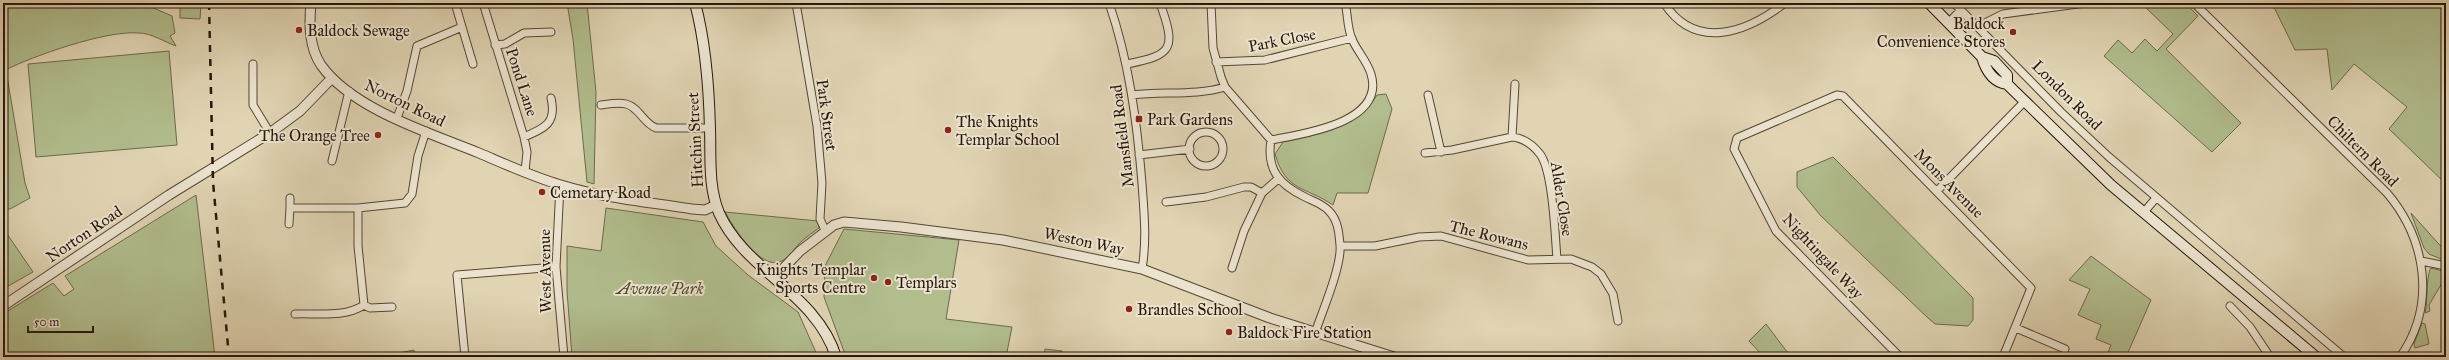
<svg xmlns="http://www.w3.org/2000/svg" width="2449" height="360" font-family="'IM FELL Great Primer',serif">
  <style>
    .green { fill: #b1bd8d; stroke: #6c6a4c }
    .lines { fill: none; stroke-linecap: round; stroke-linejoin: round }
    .minor-casing { stroke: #554634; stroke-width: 9 }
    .tertiary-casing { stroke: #554634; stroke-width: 11 }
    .secondary-casing { stroke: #27170a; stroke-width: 12 }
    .minor { stroke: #ebe3ce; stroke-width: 7 }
    .tertiary { stroke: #ebe3ce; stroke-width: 9 }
    .secondary { stroke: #ebe3ce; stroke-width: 10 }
    .rail { stroke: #27170a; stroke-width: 2.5; stroke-dasharray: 7 7; stroke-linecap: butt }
    .poi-dot { fill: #8f2418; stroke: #ebe3ce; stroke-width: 1.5 }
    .labels { text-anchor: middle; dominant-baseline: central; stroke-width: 4; stroke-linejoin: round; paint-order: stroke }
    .poi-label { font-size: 16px; fill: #27170a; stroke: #ebe3ce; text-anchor: start }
    .street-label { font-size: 16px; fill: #27170a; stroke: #ebe3ce }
    .park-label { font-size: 16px; font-style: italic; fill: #504931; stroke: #ebe3ce }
  </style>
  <rect width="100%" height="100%" fill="#e0d4b3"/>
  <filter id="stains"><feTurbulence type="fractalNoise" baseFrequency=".005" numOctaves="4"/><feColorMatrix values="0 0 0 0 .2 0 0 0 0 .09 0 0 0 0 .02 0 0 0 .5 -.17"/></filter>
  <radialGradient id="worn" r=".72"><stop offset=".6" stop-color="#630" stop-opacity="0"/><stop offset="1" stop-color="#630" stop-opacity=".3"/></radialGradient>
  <!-- green -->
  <path class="green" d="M3,3H142L172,16L175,33L170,36L176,46C165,42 151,33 139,33C106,30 33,56 3,71Z
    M180,3H201L200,19L180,18Z
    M567,3H587L596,92L594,184L587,182L573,39Z
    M2141,3H2185L2198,16L2166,49L2241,123L2212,152L2104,56L2118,40L2132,53L2145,39L2157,51L2173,34Z
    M2272,3H2446V184L2389,129L2407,107L2354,64L2332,90L2327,49L2295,50Z
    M169,51L177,145L36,157L28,64Z
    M7,76L25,183L30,198L10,209L3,208V78Z
    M1386,94L1392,109L1368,193H1337L1333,205C1305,186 1286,192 1275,154L1283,142C1319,134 1357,128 1377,95Z
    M1833,157L1973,298V320L1968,326L1935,324L1928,318L1821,216L1797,187V172Z
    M196,195L215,357H3V314L53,283L64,296L74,289L65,276Z
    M606,208L703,222L716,246L748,275L798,312L818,357H572L567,291V246L601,251Z
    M725,212L818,221L819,228C814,232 807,236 802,241C796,246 792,254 785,259C763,276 734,228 725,212Z
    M2411,213L2446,252V261L2429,254L2424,248Z
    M3,228L33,272L3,289Z
    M844,229L959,240L946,319L1012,327L1006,357H846L824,297L825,266Z
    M2091,256L2151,300L2126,357H2106L2111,345L2096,339L2101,325L2078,315L2090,289L2069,280Z
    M2431,268L2446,272V281L2442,283L2429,305L2430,311L2425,313C2428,302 2426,274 2431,268Z
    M2422,323L2425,324L2429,344L2415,348L2414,344Z
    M1766,324L1791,357H1764L1749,341Z
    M1045,349L1062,351V357H1044Z
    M414,350L415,357H378Z"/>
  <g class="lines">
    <!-- minor casing -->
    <g class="minor-casing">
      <path id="minor" d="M483,3L524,137L527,152L525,171
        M796,3L817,126L822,183L820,219L825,230
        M1109,3C1129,61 1137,122 1142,183C1144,212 1147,240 1142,269
        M1211,3L1213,48L1221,77L1225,87L1271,140C1266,170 1280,185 1305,197C1313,201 1323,204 1329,211C1338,220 1339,233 1340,245C1342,266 1322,312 1315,333
        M1664,3C1696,52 1747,32 1785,3
        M1954,3L2061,112L2109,157L2344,357
        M2194,3L2387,193C2426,239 2437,305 2400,357
        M1949,22L1961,10
        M462,27L473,64
        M1977,27L2003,14L2085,3
        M495,45L505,44L524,33L551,32
        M1216,62L1265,60L1352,38
        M253,64V105L270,133
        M1127,64C1174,55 1176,48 1160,3
        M1132,95C1164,91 1195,96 1225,87
        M1428,95L1441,152
        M601,105C609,104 618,102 626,104C639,107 643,123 656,128H710
        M397,118L407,91L417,46L462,27L455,3
        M1189 149a17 17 0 1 1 34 0a17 17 0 1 1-34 0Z
        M524,137C545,128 557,123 551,98
        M1512,137L1515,84
        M1271,140C1302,134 1386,123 1371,74C1367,61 1357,51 1352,39C1347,28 1348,14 1345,3
        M1425,153L1452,150L1512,137C1523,138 1533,145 1540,154C1553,171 1555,236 1557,259
        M1139,155L1190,149
        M332,161L349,91
        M560,185L556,267L564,357
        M1937,191L2025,101
        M1166,202L1206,197L1244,187H1251L1262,193L1278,179
        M290,208V198
        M2144,212L2156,198
        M289,224L290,208H358L405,203L412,194L418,156L426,131
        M1340,246H1375L1419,237L1441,236L1528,260L1571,259L1592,267L1601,274L1613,294L1618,321
        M2421,261L2446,266
        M1232,268L1244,231L1262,193
        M364,305L370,308L392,307
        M2230,306L2250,327L2270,357
        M295,314C318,313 344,318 364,305L358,246V208
        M2016,328L2065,349
        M465,357L457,275L556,267
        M1364,357L1367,349
        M1900,357L1776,231L1734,149L1737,138L1837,95L1843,96L2031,288L2003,357"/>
    </g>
    <!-- tertiary casing -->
    <g class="tertiary-casing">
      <path id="tertiary" d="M311,3C309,24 309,47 321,65C352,109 430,133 479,153C505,164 533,177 561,185C603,198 649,202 692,209L705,210L716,205
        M774,278L800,251L834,225L844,222L901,227L1003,240L1142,269L1270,318L1394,357
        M3,306L169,195L270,133L300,111L332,78"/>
    </g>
    <!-- secondary casing -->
    <g class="secondary-casing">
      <path id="secondary" d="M695,3C706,44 709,87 710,129C711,157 708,186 719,213C745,271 817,294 836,357
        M1929,3L1982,57C1986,71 1993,82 2007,84L2111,185L2316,357
        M1982,57L1994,61L2007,75V84"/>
    </g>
    <!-- minor -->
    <use href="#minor" class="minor"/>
    <!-- tertiary -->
    <use href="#tertiary" class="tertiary"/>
    <!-- secondary -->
    <use href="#secondary" class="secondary"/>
    <!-- rail -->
    <path class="rail" d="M209,3L213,182L229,357"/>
  </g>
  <!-- markers -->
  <g class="poi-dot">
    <circle cx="299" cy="30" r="4"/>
    <circle cx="2013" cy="32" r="4"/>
    <rect x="1135" y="115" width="8" height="8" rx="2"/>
    <circle cx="948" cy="130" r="4"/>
    <circle cx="378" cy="135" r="4"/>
    <circle cx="542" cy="192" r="4"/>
    <circle cx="874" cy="278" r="4"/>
    <circle cx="888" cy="282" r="4"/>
    <circle cx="1129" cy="309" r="4"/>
    <circle cx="1229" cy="332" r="4"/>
  </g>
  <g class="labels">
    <!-- poi labels -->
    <g class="poi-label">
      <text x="2005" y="23" text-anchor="end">Baldock<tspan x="2005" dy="18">Convenience Stores</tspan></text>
      <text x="307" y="30">Baldock Sewage</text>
      <text x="1147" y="119">Park Gardens</text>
      <text x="956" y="121">The Knights<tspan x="956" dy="18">Templar School</tspan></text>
      <text x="370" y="135" text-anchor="end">The Orange Tree</text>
      <text x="550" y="192">Cemetary Road</text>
      <text x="866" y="269" text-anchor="end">Knights Templar<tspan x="866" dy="18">Sports Centre</tspan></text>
      <text x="896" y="282">Templars</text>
      <text x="1137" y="309">Brandles School</text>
      <text x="1237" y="332">Baldock Fire Station</text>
    </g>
    <!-- street labels -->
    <g class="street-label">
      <text transform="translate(1282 40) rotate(-11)">Park Close</text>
      <text transform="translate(522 82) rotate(72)">Pond Lane</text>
      <text transform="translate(2067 95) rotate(45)">London Road</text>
      <text transform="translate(405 103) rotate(26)">Norton Road</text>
      <text transform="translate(827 115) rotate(82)">Park Street</text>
      <text transform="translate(1122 136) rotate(-97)">Mansfield Road</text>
      <text transform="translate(695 140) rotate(-93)">Hitchin Street</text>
      <text transform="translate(2363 151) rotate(45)">Chiltern Road</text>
      <text transform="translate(1949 183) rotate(45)">Mons Avenue</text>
      <text transform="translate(1562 199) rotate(81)">Alder Close</text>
      <text transform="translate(84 234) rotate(-34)">Norton Road</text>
      <text transform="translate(1489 235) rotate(14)">The Rowans</text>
      <text transform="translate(1084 241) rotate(12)">Weston Way</text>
      <text transform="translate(1823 256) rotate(47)">Nightingale Way</text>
      <text transform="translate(545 271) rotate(-91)">West Avenue</text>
    </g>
    <!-- park labels -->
    <g class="park-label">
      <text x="660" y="288">Avenue Park</text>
    </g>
  </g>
  <!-- margin -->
  <rect width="2449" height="360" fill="none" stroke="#e0d4b3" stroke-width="16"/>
  <rect x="4" y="4" width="2441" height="352" fill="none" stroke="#27170a" stroke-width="2"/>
  <rect x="8" y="8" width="2433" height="344" fill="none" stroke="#27170a"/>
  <!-- scale -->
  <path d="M28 326v6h65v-6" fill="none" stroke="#27170a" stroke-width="2"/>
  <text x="34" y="326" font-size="12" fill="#27170a" stroke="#ebe3ce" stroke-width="3" paint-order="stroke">50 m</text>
  <rect width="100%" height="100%" filter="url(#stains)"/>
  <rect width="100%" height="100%" fill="url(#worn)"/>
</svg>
